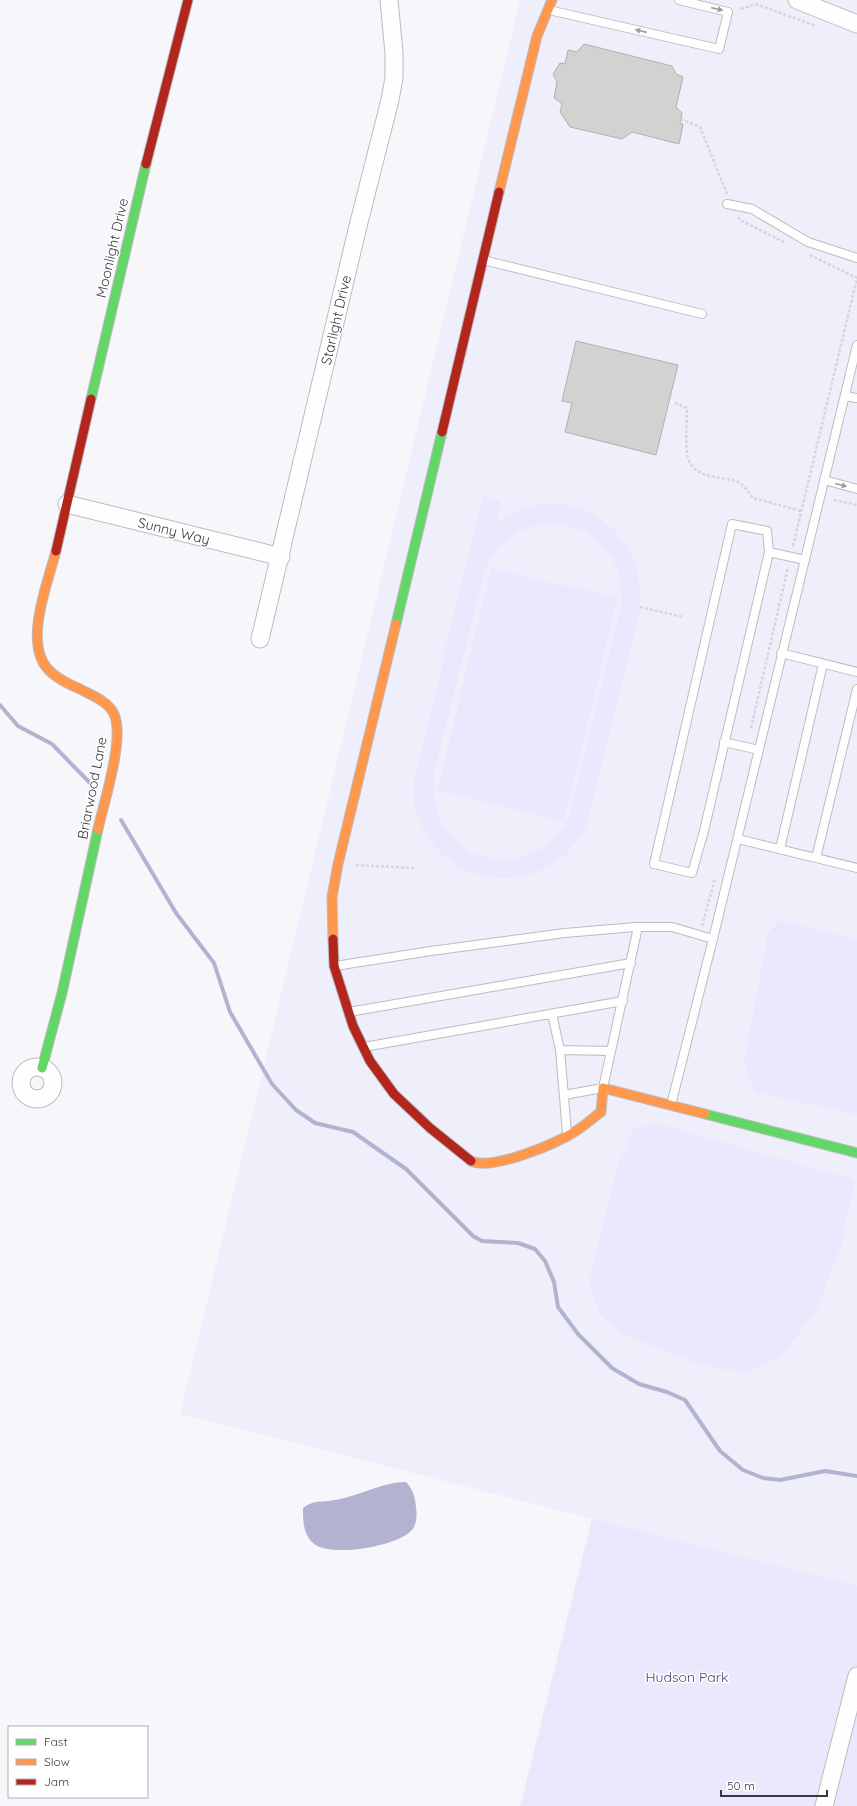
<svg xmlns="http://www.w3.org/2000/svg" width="857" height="1806" font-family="Quicksand,sans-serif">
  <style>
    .built { fill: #efeffc }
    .green { fill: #e9e8fd; fill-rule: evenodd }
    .water { fill: #b4b2d1 }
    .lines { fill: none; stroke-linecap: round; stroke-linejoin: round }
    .stream { stroke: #b4b2d1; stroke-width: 4 }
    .building { fill: #d3d2d1; stroke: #b0b0ae }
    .lane-casing { stroke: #bcbcc0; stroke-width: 10 }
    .street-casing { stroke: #bcbcc0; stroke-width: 19 }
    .fast-casing { stroke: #bcbcc0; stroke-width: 11 }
    .slow-casing { stroke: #bcbcc0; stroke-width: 11 }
    .jam-casing { stroke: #bcbcc0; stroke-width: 11 }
    .path { stroke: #d6d6d7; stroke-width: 2.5; stroke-dasharray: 3 2; stroke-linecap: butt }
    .lane { stroke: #fefefe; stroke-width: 8 }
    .street { stroke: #fefefe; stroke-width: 17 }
    .fast { stroke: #63d668; stroke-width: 9 }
    .slow { stroke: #ff974d; stroke-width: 9 }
    .jam { stroke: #b3261e; stroke-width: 9 }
    .oneway { fill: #9c9c9f }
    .labels { text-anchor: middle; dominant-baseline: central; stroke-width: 3; stroke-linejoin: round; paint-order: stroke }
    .street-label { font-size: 14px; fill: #3a3940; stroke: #fff }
    .park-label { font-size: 14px; fill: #4b437b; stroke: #fff }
  </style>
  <rect width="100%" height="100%" fill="#f7f7fb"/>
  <!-- built -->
  <path class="built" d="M520,0H857V1586L180,1414Z"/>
  <!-- green -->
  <path class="green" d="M483,495L501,500L496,523C566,472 652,529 639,613L586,827C580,837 573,848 564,856C511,901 429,875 415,805C413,794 414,783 416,772ZM554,523C602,530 626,561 620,609L568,819C526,892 425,860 434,775L487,564C502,538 523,525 554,523Z
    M491,568L618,598L564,821L437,791Z
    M779,920L857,940V1115L755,1092L744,1062L768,933Z
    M655,1123L855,1180L841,1247L816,1311L782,1355L745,1373L702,1365L624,1335L600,1315L589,1284L616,1169L635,1127Z
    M592,1518L857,1586V1806H520Z"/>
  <!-- water -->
  <path class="water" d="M406,1482C413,1489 415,1497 416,1507C417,1514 417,1524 412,1530C397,1547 329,1558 313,1543C303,1534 303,1520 303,1508C315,1499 321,1503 335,1500C360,1496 382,1482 406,1482Z"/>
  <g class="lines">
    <!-- stream -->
    <path class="stream" d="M0,705L18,726L52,744L90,783
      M121,820L176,913L214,963L230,1012L272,1084L296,1110L315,1123L353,1132L406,1169L473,1236L482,1241L518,1243L535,1249L545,1261L554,1282L558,1307L578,1334L612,1368L639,1384L667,1392L685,1400L720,1451L743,1470L763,1478L780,1480L825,1471L857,1476"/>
  </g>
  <!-- building -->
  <path class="building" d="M584,44L672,66L676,74L683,77L676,107L682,113L680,123L683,124L679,144L632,132L622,139L570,127L560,112L562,104L554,98L557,82L553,74L560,63L565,64L568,50L577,52Z
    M576,341L678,365L656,455L565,432L572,403L562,401Z"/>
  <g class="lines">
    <!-- lane casing -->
    <g class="lane-casing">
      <path id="lane" d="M549,10L719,49L728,12L679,0
        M727,204L752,209L808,242L857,258
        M483,260L702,314
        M845,396L857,398
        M824,480L857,489
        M769,552L767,531L732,524L654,864L692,873L704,831L769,552L805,560
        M781,653L857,672
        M724,742L759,750
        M738,839L857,868
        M780,849L823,664
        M816,858L857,689
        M335,966L431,951L565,933L635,927H672L713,939
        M349,1012L631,963
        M552,1014L560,1050L611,1051
        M364,1047L623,1001
        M560,1050L567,1133
        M564,1095L603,1088L638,927
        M671,1105L713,939L857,345"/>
    </g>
    <!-- street casing -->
    <g class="street-casing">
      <path id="street" d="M797,0L857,24
        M67,504L281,557
        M260,639L358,226L390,100L394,78V53L389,0
        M21 1083a16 16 0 1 1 32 0a16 16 0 1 1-32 0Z
        M824,1806L857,1676"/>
    </g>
    <!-- fast casing -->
    <g class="fast-casing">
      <path id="fast" d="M91,399L146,164
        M396,624L442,432
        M42,1068L62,993L98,829
        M705,1114L857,1153"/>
    </g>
    <!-- slow casing -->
    <g class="slow-casing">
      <path id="slow" d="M499,192L537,36L552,0
        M56,551C48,582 24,641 47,668C55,678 68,684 80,689C91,695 108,701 114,714C125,738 104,802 98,829
        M333,939L332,897L338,864L396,624
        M471,1161C493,1171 557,1143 576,1131C585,1125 593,1118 601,1112L603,1088L705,1114"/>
    </g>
    <!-- jam casing -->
    <g class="jam-casing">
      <path id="jam" d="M146,164L188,0
        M442,432L499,192
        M56,551L91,399
        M333,939L334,966L353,1026L370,1061L394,1094L430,1128L471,1161"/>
    </g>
    <!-- path -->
    <path class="path" d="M741,9L756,4L816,26
      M681,119L700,127L727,194
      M738,217L740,220L786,243
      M810,255L857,278
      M675,403L687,408C687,421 685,447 688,458C694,479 720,476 736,481C743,484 748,492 753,498L801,511
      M834,500L857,505
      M793,546L857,278
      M640,607L684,617
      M751,728L788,567
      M356,865L415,868
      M702,926L715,878"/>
    <!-- lane -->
    <use href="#lane" class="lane"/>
    <!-- street -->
    <use href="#street" class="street"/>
    <!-- fast -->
    <use href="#fast" class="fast"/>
    <!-- slow -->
    <use href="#slow" class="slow"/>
    <!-- jam -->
    <use href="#jam" class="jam"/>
  </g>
  <!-- one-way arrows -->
  <defs><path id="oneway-solid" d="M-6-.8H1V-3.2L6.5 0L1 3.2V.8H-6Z"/></defs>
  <g class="oneway">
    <use href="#oneway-solid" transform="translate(717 9) rotate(13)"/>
    <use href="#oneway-solid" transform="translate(641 31) rotate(-167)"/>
    <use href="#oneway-solid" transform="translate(841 485) rotate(15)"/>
  </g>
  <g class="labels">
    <!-- street labels -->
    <g class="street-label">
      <text transform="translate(112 248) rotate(-77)">Moonlight Drive</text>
      <text transform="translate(336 320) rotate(-77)">Starlight Drive</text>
      <text transform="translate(174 531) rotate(14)">Sunny Way</text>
      <text transform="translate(92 788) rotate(-79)">Briarwood Lane</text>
    </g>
    <!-- park labels -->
    <g class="park-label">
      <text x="687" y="1677">Hudson Park</text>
    </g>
  </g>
  <!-- legend -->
  <rect x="8" y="1726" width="140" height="72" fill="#ffffff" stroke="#b0b0b3"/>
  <rect x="16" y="1739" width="20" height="6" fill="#63d668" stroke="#b0b0b3"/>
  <text x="44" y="1746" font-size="12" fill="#3a3940">Fast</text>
  <rect x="16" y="1759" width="20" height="6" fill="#ff974d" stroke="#b0b0b3"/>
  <text x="44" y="1766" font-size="12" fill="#3a3940">Slow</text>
  <rect x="16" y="1779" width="20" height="6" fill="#b3261e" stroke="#b0b0b3"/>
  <text x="44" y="1786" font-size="12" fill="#3a3940">Jam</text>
  <!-- scale -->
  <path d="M721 1790v6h106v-6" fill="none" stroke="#3a3940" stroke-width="2"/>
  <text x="727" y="1790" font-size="12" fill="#3a3940" stroke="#ffffff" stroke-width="3" paint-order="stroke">50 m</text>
</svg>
